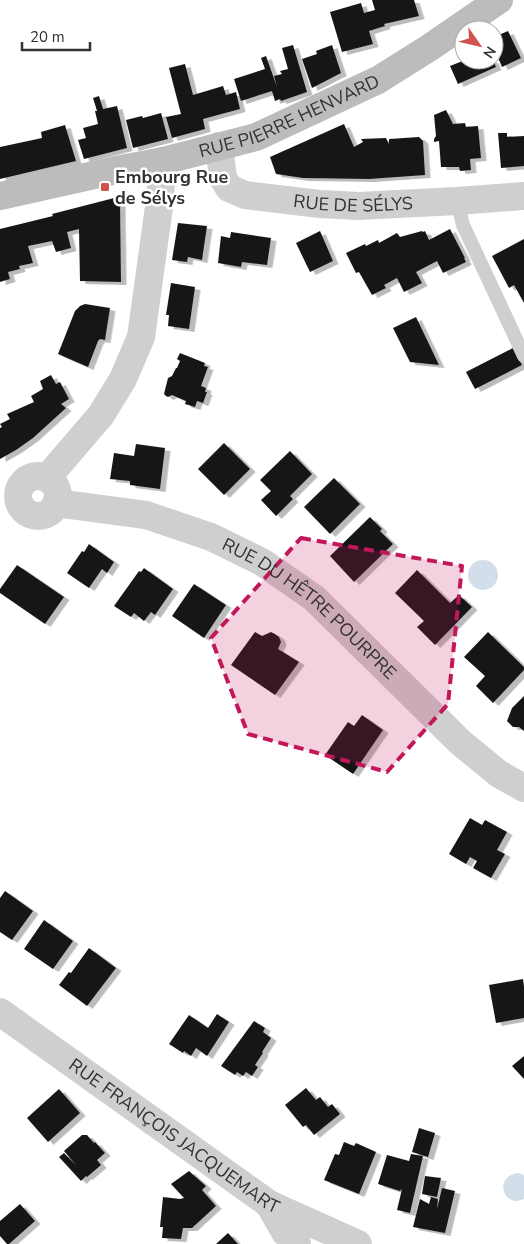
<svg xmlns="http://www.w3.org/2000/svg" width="524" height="1244" font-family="'Nunito Sans',sans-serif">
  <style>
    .water { fill: #d2deea }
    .building { fill: #191919; filter: url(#shadow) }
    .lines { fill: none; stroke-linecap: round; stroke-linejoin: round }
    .lane { stroke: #cfcfcf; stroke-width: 14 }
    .street { stroke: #cfcfcf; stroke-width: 28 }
    .secondary { stroke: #bcbcbc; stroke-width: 28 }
    .marked { fill: #c2185b; fill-opacity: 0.2; stroke: #c2185b; stroke-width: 4; stroke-dasharray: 10 6; stroke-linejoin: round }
    .poi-dot { fill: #d1524c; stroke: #fff; stroke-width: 2 }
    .labels { text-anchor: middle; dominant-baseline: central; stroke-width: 5; stroke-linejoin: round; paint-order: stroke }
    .street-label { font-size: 18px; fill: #323232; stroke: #fff }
    .poi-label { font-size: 18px; font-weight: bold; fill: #323232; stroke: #fff; text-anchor: start }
  </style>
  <defs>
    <filter id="shadow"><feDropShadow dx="5.5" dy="3" stdDeviation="0" flood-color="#0004"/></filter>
  </defs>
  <rect width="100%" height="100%" fill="#fff"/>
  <!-- water -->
  <path class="water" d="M468 575a15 15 0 1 1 30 0a15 15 0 1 1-30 0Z
    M518,1173L524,1175V1199C503,1209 493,1176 518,1173Z"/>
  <!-- building -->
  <path class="building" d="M372,0H414L419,16L384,24L385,26L369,31L373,44L342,52L330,12L361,3L364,13L375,10Z
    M508,31L521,58L502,67L494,48V37Z
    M293,45L307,92L281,101L280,99L275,101L272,91L241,101L234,79L265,69L261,58L266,56L277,87L274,76L282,74L280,71L288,69L282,48Z
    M332,45L341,73L312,88L302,59L317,54L316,51Z
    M465,60H493L496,67L458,84L450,66Z
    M185,64L193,95L223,86L226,95L236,92L240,109L203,119L205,129L172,138L166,117L181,114L169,68Z
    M99,96L103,109L117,106L127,148L84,159L78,140L86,138L83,128L98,124L95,111H97L93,98Z
    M446,110L453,124L465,123L466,127L478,126L481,158L470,159L471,170L460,171L459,167H441L439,141L434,142V139L436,136L434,115Z
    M161,113L168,139L133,148L126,120L142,116L143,118Z
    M344,124L354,147L363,142L361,139L386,138L389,144V139L419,137L423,141L425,175L369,179L303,178L276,174L270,157Z
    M65,125L76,161L0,179V147L42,138L41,132Z
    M498,133H507V137L524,136V166L501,168Z
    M118,197V201H120L121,282L80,281L79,229L67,232L71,248L56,252L52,241L28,246L33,263L19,266L20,269L8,272L10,279L0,282V229L53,216L52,214Z
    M178,223L207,226L202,260L188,257L187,262L172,260Z
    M450,229L465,258H464L466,262L443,273L437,261L416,272L422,283L404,292L397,278L384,285L386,288L372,295L359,272L356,273L346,253L365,244L366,246L378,240L379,243L397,233L400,237L422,231L423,232L425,231L429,240Z
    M320,231L333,261L310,272L296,243Z
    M231,232L271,238L267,265L242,262L241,267L218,263L221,236L230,238Z
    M524,239V303L514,285L509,288L492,256Z
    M171,283L195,287L189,329L168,326L169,315H166Z
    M85,304L110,308L105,340L100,339L98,341L88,367L58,354L75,311L80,306Z
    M416,317L439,365L410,362L393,328Z
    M513,348L522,365L475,389L466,372Z
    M180,353L205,363L204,366L208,367L201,386L206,388L205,392H207L203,403L197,401L195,407L185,404L186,401L172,395L168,397L166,396L164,394L168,378L172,376L176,368H177L180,361L177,359Z
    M51,375L56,384L60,382L69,399L61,404L66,408L33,438L16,450L0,459V428L2,427L0,424L10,419L7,414L34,402L31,396L43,389L40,381Z
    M224,443L250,469L224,495L198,469Z
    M136,444L165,448L160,489L130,485V481L110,479L114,453L134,456Z
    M290,451L312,474L290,496L293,499L276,516L261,500L271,491L260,480Z
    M334,478L360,504L330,534L304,507Z
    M370,517L382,529L380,531L393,544L354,582L330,556Z
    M89,544L114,562L107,573L102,569L89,588L67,573L82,551L84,552Z
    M17,565L64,597L45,624L0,593V589Z
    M144,568L173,589L155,615L151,612L144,621L134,613L131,617L114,606L139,571L141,572Z
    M417,570L450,603L459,595L472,607L435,645L417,627L424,621L395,593Z
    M194,584L226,605L204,638L172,616Z
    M255,632L262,636L271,632L275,634L279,637L281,642L278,649L299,662L275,695L231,665Z
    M488,632L524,667V670L493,703L476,686L485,676L464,657Z
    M524,696V731L519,727H513L507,721L512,708Z
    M362,715L383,730L353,774L325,755L348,722L354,726Z
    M470,818L482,825L485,820L507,832L497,850L505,854L491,878L473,868L477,861L470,857L466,864L449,854Z
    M5,891L33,911L12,940L0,932V898Z
    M44,920L73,941L53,969L24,949Z
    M89,948L116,968L87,1006L59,985L69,972L71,973Z
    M523,979L524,987V1018L496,1023L489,985Z
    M217,1014L229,1022L207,1056L196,1048L191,1056L184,1051L183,1053L169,1044L189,1015L208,1028Z
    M254,1021L265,1028L263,1032L271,1038L262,1052L263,1053L255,1065L258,1067L252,1076L246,1072L243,1076L237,1072L235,1075L221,1066Z
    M524,1056V1079L512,1066Z
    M306,1088L316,1100L320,1097L328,1107L332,1104L340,1114L314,1135L306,1125L303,1127L285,1105Z
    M59,1089L80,1113L48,1142L27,1118Z
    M419,1128L435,1133L428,1157L412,1152Z
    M82,1135H87L94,1143L95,1142L105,1153L97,1160L101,1165L87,1177L86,1176L81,1181L59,1157L64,1153L76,1165L64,1151Z
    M344,1142L354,1146L356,1143L376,1152L359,1194L324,1180L335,1154L339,1155Z
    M411,1154L423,1156L410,1213L397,1210L402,1189L400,1191L378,1184L387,1155L409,1161Z
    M189,1171L206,1186L202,1190L216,1206L192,1228H183L181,1239L162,1238L163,1227H160L163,1197L180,1199L184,1198L171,1184Z
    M425,1176L441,1178L437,1197L422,1194Z
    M442,1188L455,1191L445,1233L413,1227L420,1199L429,1204L431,1197L438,1199L437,1209Z
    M20,1204L35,1221L9,1244H7L0,1236V1221Z
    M228,1233L238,1244H216Z"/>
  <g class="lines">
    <!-- lane -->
    <path class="lane" d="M457,201L463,225L524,356"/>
    <!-- street -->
    <g class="street">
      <path id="s1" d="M219,146L223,178L229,188L245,195L320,204L359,206L457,201L524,196"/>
      <circle cx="38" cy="496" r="20"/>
      <path d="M47,478L101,415L123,379L141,337L159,207L163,161"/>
      <path id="s2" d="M56,503L146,515L211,537L262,562L314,598L460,742L499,774L524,788"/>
      <path id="s3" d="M0,1012L269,1204L358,1244"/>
      <path d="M269,1204L285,1232L297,1244"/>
    </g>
    <!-- secondary -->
    <path class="secondary" id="s4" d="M0,196L121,169L163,161L256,137L378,80L429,48L499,0"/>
  </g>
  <!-- marked area -->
  <path class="marked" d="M301,538L462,566L448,704L387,772L248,734L211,638Z"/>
  <!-- markers -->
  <rect class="poi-dot" x="100" y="182" width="10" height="10" rx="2.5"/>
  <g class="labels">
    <!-- street labels -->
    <g class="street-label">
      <text stroke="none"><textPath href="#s4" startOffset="301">RUE PIERRE HENVARD</textPath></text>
      <text stroke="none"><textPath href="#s1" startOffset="170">RUE DE SÉLYS</textPath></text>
      <text stroke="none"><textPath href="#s2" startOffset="282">RUE DU HÊTRE POURPRE</textPath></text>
      <text stroke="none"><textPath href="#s3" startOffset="214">RUE FRANÇOIS JACQUEMART</textPath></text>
    </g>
    <!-- poi labels -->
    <g class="poi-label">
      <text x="115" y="177">Embourg Rue<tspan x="115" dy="21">de Sélys</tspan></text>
    </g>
  </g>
  <!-- north arrow -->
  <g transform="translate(479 45) rotate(124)"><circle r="24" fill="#ffffff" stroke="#adadad"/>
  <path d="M0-4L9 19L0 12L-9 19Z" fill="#d1524c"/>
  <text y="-8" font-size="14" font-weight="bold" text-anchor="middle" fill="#323232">N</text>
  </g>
  <!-- scale -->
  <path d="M22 42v8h68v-8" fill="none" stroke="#323232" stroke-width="2.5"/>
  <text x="30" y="42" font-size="15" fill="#323232" stroke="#ffffff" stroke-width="4" paint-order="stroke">20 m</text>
</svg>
